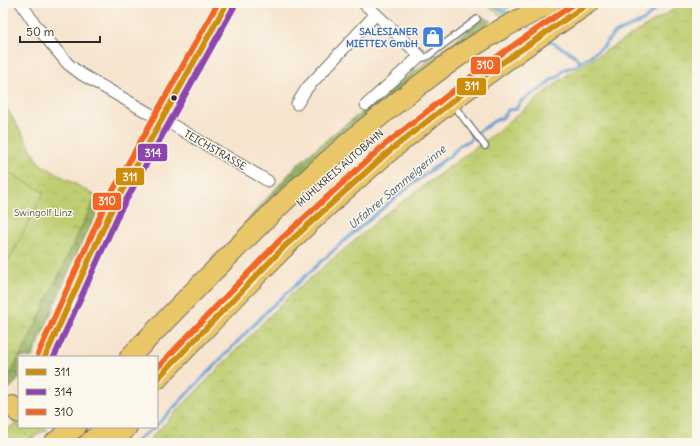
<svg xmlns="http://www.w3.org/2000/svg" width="700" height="446" font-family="Delius,sans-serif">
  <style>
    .grass { fill: url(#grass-dots); stroke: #747c4e }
    .forest { fill: url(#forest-crowns); stroke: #606e47 }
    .park { fill: url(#park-crowns); stroke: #747c4e }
    .garden { fill: #bece71; stroke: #747c4e }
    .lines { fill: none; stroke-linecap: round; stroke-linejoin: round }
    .stream { stroke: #609fd2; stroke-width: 3 }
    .service-casing { stroke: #726c64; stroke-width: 8 }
    .minor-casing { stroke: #726c64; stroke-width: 13 }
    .primary-casing { stroke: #726c64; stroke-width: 19 }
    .motorway-casing { stroke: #726c64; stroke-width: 22 }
    .service { stroke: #fff; stroke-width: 5.5 }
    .minor { stroke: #fff; stroke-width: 11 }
    .primary { stroke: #e9c769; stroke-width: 17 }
    .motorway { stroke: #e9c769; stroke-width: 20 }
    .bus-1-casing { stroke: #fbf7ec; stroke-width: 9 }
    .bus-2-casing { stroke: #fbf7ec; stroke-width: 9 }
    .bus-3-casing { stroke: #fbf7ec; stroke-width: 9 }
    .bus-1 { stroke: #ce8d09; stroke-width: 6 }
    .bus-2 { stroke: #8e44ad; stroke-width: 6 }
    .bus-3 { stroke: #f26522; stroke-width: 6 }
    .bus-dot { fill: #2b2b2b; stroke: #fbf7ec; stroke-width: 1.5 }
    .labels { text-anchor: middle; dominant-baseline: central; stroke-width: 3; stroke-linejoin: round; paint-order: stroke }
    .shop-label { font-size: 10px; font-weight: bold; fill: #366cbe; stroke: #fbf7ec; text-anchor: end }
    .street-label { font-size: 10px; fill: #2b2b2b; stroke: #fbf7ec }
    .park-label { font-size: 10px; fill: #575c40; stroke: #fbf7ec }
    .water-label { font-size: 11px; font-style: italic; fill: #40596e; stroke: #fbf7ec }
    .line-badge { stroke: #fbf7ec; stroke-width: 1.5 }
    .badge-label { font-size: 11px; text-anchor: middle; font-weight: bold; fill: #fff }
  </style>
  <defs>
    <pattern id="grass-dots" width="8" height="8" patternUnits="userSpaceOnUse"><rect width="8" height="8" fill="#bece71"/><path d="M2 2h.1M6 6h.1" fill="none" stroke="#a3b162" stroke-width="1.8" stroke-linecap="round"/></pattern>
    <pattern id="forest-crowns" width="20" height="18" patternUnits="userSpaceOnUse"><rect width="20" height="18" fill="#96b163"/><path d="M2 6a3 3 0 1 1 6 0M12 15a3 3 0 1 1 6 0" fill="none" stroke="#7b9052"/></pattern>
    <pattern id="park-crowns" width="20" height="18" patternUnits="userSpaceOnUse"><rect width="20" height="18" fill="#bece71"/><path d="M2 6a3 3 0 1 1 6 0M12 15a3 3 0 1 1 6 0" fill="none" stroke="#a3b162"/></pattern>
  </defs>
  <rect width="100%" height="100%" fill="#fbf7ec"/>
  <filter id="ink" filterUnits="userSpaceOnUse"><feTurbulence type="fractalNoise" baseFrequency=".025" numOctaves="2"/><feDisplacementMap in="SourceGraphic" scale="8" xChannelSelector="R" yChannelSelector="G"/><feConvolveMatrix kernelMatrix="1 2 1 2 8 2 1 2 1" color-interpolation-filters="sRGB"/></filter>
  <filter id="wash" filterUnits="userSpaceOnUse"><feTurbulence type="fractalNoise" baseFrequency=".012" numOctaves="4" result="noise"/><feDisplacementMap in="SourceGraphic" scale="16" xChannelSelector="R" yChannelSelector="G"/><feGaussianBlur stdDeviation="0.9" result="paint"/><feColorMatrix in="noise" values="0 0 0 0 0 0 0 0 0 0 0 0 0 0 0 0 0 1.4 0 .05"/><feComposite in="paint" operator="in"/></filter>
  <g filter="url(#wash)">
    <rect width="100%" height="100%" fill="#f6e4ce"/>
    <!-- grass -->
    <path class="grass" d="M483,3H510V7L500,15Z
      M15,424L19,425V427H35L48,429L23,443H3V432Z"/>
    <!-- forest -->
    <path class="forest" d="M484,17L491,21L422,74L248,227L244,224L298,164L331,136Z
      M96,196L104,199L71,266L36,349L32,357H19V379L3,395V386L26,345Z"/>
    <!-- park -->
    <path class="park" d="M684,3H697V443H146L284,301L383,216L486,140L568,74Z
      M3,102L40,164L96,196L26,345L3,386Z"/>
    <!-- garden -->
    <path class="garden" d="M3,170L44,192L3,271Z"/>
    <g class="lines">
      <!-- stream -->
      <path class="stream" d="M492,3L510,16
        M525,25L535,32
        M548,40L573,54L580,62
        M157,425L270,308L344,241L407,188L452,154L460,145L469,141L480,130L483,129L494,121L502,118L508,110L516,109L522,100L543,88L552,79L558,77L563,70L576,66L603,47L609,39L615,33L643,21L659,6L674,3
        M136,443C139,435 149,433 155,427"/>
    </g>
  </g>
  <g filter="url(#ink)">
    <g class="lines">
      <!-- service casing -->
      <g class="service-casing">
        <path id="service" d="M420,56L423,58L427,57L477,19
          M452,103L485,146"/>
      </g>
      <!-- minor casing -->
      <g class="minor-casing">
        <path id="minor" d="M21,3L37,27L68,64L81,74L152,115L171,124L268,181
          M297,104L307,88L376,14L363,3
          M366,105L420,56L376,14"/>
      </g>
      <!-- primary casing -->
      <g class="primary-casing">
        <path id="primary" d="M45,357L113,207L227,3"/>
      </g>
      <!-- motorway casing -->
      <g class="motorway-casing">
        <path id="motorway" d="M130,357C219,265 307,172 409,93C433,75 458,55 485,39C506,25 529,15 551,3
          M157,379C211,323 263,266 320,213C403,135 494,66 589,3
          M12,406L19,413
          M54,443L76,427
          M89,443L108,427
          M113,443L127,427"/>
      </g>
      <!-- service -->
      <use href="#service" class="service"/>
      <!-- minor -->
      <use href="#minor" class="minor"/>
      <!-- primary -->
      <use href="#primary" class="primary"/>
      <!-- motorway -->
      <use href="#motorway" class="motorway"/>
      <!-- bus-1 casing -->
      <g class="bus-1-casing">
        <path id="bus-1" d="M45,357L113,207L227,3
          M157,381L161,375L285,246L387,153L496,67L589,3"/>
      </g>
      <!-- bus-2 casing -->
      <g class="bus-2-casing">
        <path id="bus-2" d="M54,357L120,211L234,7"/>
      </g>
      <!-- bus-3 casing -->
      <g class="bus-3-casing">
        <path id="bus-3" d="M38,354L106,203L218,3
          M157,368L280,240L382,147L491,61L575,3"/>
      </g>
      <!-- bus-1 -->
      <use href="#bus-1" class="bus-1"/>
      <!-- bus-2 -->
      <use href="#bus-2" class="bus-2"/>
      <!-- bus-3 -->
      <use href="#bus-3" class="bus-3"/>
    </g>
  </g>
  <!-- icons -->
  <defs>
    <g id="shop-square" transform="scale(1.15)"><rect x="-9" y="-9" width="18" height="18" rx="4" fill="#3f7fe0" stroke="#fbf7ec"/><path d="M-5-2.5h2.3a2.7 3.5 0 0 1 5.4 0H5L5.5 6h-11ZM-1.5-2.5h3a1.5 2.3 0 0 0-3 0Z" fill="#fff"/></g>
  </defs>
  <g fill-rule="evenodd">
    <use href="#shop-square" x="433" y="37"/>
  </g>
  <!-- markers -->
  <circle class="bus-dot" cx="174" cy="98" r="3.5"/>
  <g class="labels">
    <!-- shop labels -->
    <g class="shop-label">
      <text x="418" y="31">SALESIANER<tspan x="418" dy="12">MIETTEX GmbH</tspan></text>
    </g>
    <!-- street labels -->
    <g class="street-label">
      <text transform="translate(215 150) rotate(30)">TEICHSTRASSE</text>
      <text transform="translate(340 168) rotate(-41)">MÜHLKREIS AUTOBAHN</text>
    </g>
    <!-- park labels -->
    <g class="park-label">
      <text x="43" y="212">Swingolf Linz</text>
    </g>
    <!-- water labels -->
    <g class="water-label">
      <text transform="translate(397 187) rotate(-40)">Urfahrer Sammelgerinne</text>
    </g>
  </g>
  <g class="line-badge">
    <rect x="470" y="56" width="31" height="19" rx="4" fill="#f26522"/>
    <rect x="456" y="77" width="31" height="19" rx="4" fill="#ce8d09"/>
    <rect x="137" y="143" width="31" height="19" rx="4" fill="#8e44ad"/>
    <rect x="115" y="167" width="30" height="19" rx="4" fill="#ce8d09"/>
    <rect x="92" y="192" width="30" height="19" rx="4" fill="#f26522"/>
  </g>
  <g class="badge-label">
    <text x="485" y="69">310</text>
    <text x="472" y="90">311</text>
    <text x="153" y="157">314</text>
    <text x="130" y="181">311</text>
    <text x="107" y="205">310</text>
  </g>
  <!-- margin -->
  <rect width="700" height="446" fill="none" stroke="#fbf7ec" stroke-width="16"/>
  <!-- legend -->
  <rect x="18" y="356" width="140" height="72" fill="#fbf7ec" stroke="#a8a59f"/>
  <rect x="26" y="369" width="20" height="6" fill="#ce8d09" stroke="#a8a59f"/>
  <text x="54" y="376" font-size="12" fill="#2b2b2b">311</text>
  <rect x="26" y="389" width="20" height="6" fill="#8e44ad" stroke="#a8a59f"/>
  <text x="54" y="396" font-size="12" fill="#2b2b2b">314</text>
  <rect x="26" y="409" width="20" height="6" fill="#f26522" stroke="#a8a59f"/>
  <text x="54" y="416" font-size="12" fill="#2b2b2b">310</text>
  <!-- scale -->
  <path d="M20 36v6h80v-6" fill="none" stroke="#2b2b2b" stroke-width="2"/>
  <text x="26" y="36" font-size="12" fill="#2b2b2b" stroke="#fbf7ec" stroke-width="3" paint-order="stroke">50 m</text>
</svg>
